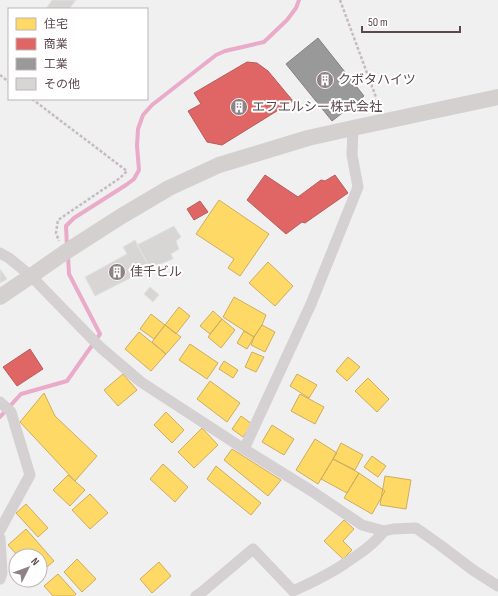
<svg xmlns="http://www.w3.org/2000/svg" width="498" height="596" font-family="'Sofia Sans Condensed','Noto Sans JP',sans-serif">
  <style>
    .homes { fill: #ffd966; stroke: #cead5e }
    .shops { fill: #e06666; stroke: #b85d5e }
    .industry { fill: #999; stroke: #868082 }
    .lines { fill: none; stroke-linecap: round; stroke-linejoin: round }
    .stream { stroke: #e9abc9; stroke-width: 4 }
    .building { fill: #d8d6d5; stroke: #e2e1e1 }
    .path { stroke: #c6bbc5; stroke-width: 2.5; stroke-dasharray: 3 2; stroke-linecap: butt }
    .street { stroke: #d5d0d1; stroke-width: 11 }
    .secondary { stroke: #d4d0d0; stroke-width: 16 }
    .labels { text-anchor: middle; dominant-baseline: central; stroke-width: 4; stroke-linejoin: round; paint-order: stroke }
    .poi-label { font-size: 13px; fill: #5b474c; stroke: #fff; text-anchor: start }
  </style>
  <rect width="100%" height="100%" fill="#eff0ef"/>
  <!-- homes -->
  <path class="homes" d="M219,200L269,234L240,276L228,268L234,259L196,234Z
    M268,262L293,286L275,306L249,283Z
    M234,297L266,315L262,325L254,337L223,317Z
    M179,307L190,316L176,334L165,325Z
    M213,311L222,319L210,334L200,326Z
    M151,314L165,325L154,339L140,329Z
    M222,319L235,330L221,348L208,337Z
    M165,325L181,337L166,354L152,342Z
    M262,325L275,332L265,352L251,345L254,337Z
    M244,331L254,337L247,349L237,343Z
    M139,332L166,354L151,371L125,349Z
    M190,344L218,363L207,379L179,360Z
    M252,352L264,357L256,372L245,367Z
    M348,357L360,367L347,381L336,371Z
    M224,361L238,370L233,378L219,369Z
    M123,374L137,390L118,406L104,390Z
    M297,374L317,385L309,398L290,386Z
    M368,378L389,399L377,412L355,391Z
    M210,381L240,403L227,422L197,399Z
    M44,393L55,416L97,456L75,481L20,422Z
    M300,394L324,407L315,424L291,411Z
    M166,412L184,430L172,443L154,425Z
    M241,416L252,424L243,437L232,429Z
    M272,425L294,439L284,455L262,442Z
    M202,428L218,445L194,468L178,452Z
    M315,439L337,453L333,459L318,484L296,470Z
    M341,443L363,455L355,470L333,459Z
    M232,449L281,480L268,496L224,460Z
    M372,456L386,466L378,477L364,467Z
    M333,459L359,473L347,493L321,479Z
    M163,464L188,487L175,502L150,479Z
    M216,466L261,503L251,515L207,479Z
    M359,473L385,491L372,514L344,498Z
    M68,475L85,490L70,506L53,490Z
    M385,476L411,480L406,509L380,505Z
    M90,494L108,513L90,529L72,510Z
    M26,504L48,528L38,537L16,513Z
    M344,520L354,529L343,541L352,550L343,559L324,541Z
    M26,529L54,561L40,573V556H18L8,545Z
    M77,559L96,579L82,592L64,572Z
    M159,562L171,576L152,593L140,579Z
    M58,574L76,594L74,596H53L44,586Z"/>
  <!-- shops -->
  <path class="shops" d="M247,62L257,63L268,71L293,101L222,145L207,142L188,111L201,104L194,93Z
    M265,175L298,197L321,180L325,181L335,175L348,193L305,223L302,222L286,234L247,200Z
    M200,201L208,212L194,220L187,209Z
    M30,349L43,369L17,386L3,367Z"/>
  <!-- industry -->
  <path class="industry" d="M318,38L364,96L332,121L286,64Z"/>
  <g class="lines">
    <!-- stream -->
    <path class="stream" d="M67,247L66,226L74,218L126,185L134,179L139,170L137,146L138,129L143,115L152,105L216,55L225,51L264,42L287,20L296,8L299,0
      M0,417L21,394L67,381L100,334L69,274L68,256"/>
  </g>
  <!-- building -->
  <path class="building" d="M52,0H76L69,9H46Z
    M174,226L181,237L176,241L179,249L171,254L173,259L150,268L137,245Z
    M135,240L150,268L95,296L85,277L127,254L123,247Z
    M0,269L7,279L0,283Z
    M150,287L159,295L153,302L144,294Z"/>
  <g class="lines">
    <!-- path -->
    <path class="path" d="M340,0L380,108
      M0,75L9,82
      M32,99L127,171L120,178L58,220L56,233L59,241"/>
    <!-- street -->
    <path class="street" d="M0,253L9,258L31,276L100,347L141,382L244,449L310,490L362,525L384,531
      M0,402L11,412L30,475L0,530
      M244,449L311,304L358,187L352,155L353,128
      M0,538L2,573L0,579
      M196,596L202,592L253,549L293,591C309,584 323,577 338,568C354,557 372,547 384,531L393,529L416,528L440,545L473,570L498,586"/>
    <!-- secondary -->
    <path class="secondary" d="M0,297L31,276L64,253L120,217L169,188L219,165L252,155L308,138L353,128L498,97"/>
  </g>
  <!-- icons -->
  <defs>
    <g id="building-disc" transform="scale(0.9)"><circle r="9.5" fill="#8f8285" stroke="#fff"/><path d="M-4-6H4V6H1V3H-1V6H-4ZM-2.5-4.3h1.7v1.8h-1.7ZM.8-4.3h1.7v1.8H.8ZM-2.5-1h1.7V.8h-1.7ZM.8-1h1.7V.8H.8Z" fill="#fff"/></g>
  </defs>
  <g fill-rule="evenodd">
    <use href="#building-disc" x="325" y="80"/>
    <use href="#building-disc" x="239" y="107"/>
    <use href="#building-disc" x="117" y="272"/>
  </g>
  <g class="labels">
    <!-- poi labels -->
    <g class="poi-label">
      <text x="338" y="80">クボタハイツ</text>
      <text x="252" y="107">エフエルシー株式会社</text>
      <text x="130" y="272">佳千ビル</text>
    </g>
  </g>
  <!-- legend -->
  <rect x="8" y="8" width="140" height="92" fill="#ffffff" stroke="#bdb5b7"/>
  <rect x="16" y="18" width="20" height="12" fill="#ffd966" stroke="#bdb5b7"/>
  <text x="44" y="28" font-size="12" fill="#5b474c">住宅</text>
  <rect x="16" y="38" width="20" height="12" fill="#e06666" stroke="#bdb5b7"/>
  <text x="44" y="48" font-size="12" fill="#5b474c">商業</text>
  <rect x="16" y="58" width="20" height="12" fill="#999999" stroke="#bdb5b7"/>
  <text x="44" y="68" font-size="12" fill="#5b474c">工業</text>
  <rect x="16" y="78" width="20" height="12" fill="#d8d6d5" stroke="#bdb5b7"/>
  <text x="44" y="88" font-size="12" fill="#5b474c">その他</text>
  <!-- north arrow -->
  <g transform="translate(28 568) rotate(48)"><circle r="19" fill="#ffffff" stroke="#bdb5b7"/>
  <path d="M0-3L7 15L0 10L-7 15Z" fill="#8f8285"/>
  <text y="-6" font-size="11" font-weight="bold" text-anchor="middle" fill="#5b474c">N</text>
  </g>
  <!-- scale -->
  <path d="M362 26v6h98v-6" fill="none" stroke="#5b474c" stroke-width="2"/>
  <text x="368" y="26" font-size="12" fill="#5b474c" stroke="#ffffff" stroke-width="3" paint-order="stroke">50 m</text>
</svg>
